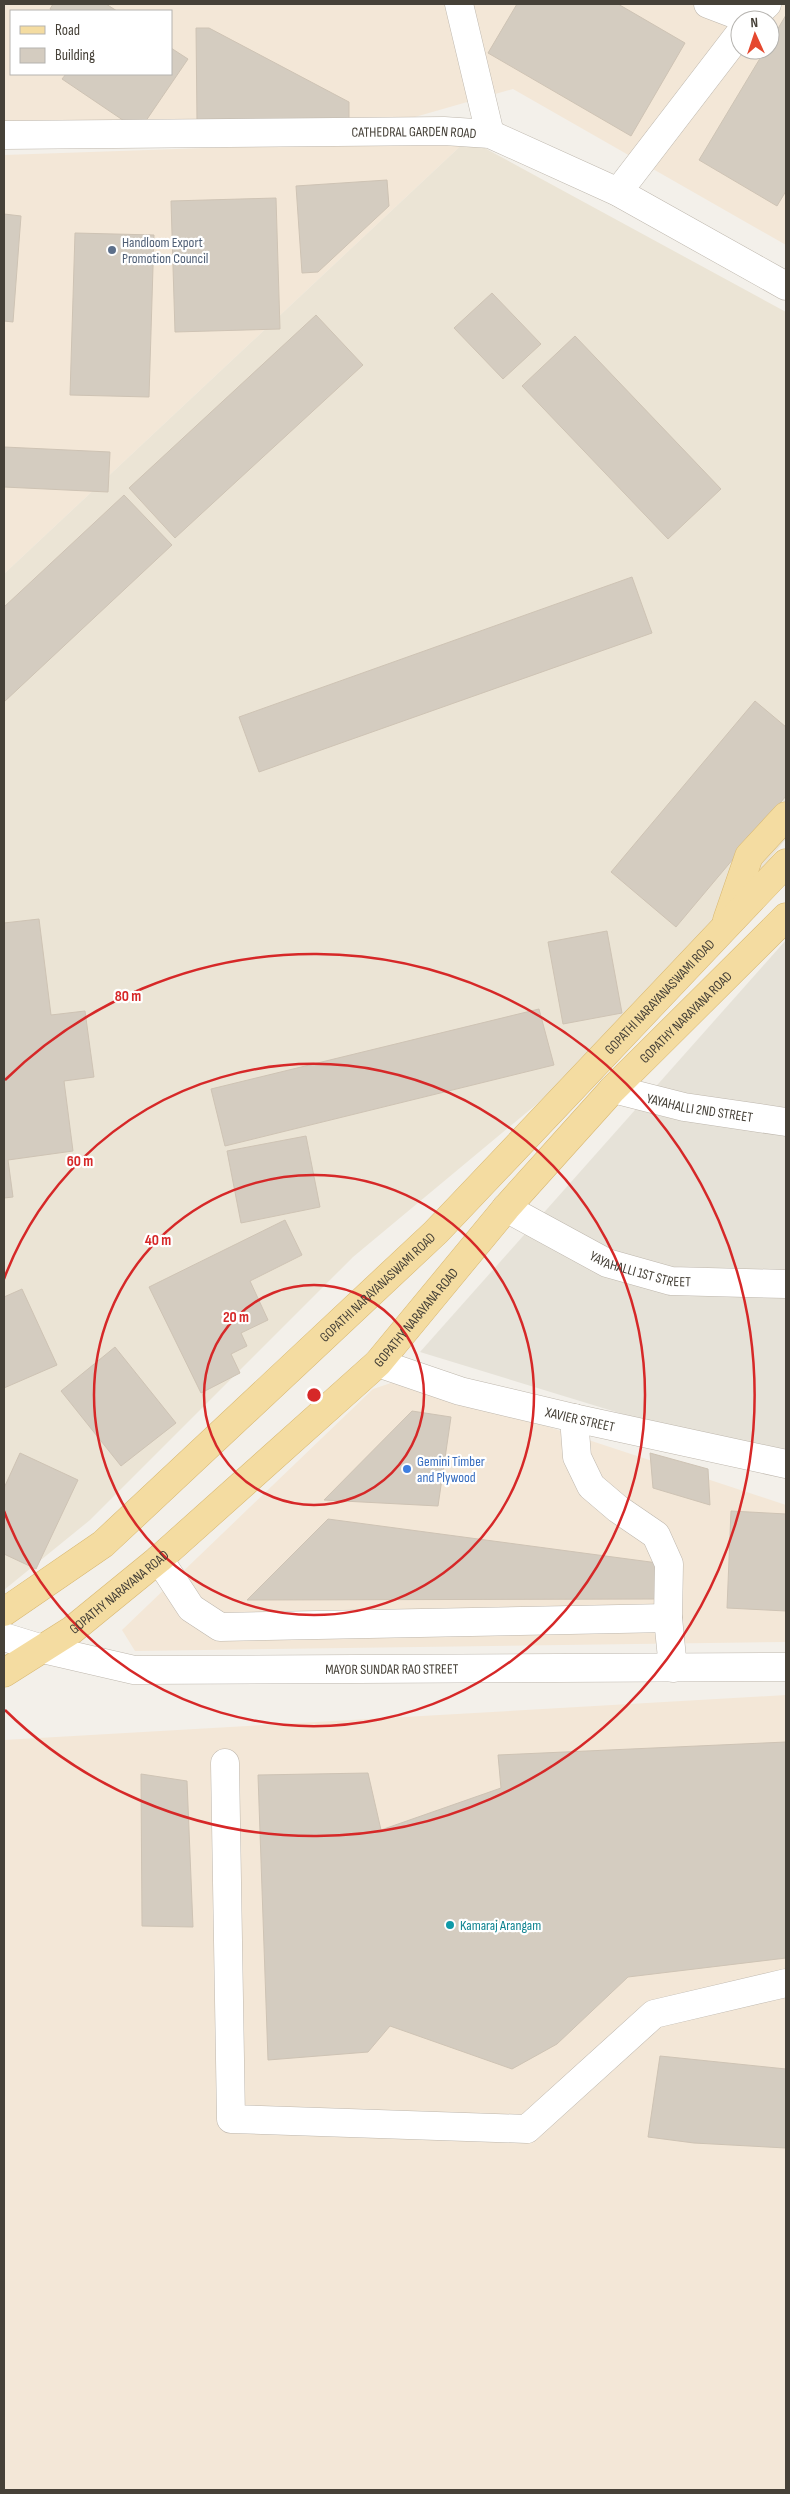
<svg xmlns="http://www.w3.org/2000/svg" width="790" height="2494" font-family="'Sofia Sans Condensed',sans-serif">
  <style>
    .residential { fill: #e6e2d8 }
    .commercial { fill: #f3e7d7; fill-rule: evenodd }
    .education { fill: #ebe4d5 }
    .building { fill: #d4ccc0; stroke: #cec3b4 }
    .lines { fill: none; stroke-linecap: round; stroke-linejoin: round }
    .minor-casing { stroke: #beb7ad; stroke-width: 29 }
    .major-casing { stroke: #d8b872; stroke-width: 29 }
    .minor { stroke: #fff; stroke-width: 28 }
    .major { stroke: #f4dca1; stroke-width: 28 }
    .ring { fill: none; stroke: #d62828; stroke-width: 2.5 }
    .service-dot { fill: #5c6f8a; stroke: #fff; stroke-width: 2 }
    .shop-dot { fill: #3f7fe0; stroke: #fff; stroke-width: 2 }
    .culture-dot { fill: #0f9aa8; stroke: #fff; stroke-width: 2 }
    .labels { text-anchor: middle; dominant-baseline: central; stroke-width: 4.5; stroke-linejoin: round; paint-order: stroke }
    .street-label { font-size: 14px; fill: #464138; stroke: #fff }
    .service-label { font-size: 14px; fill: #4e5e75; stroke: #fff; text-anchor: start }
    .shop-label { font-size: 14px; fill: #366cbe; stroke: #fff; text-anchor: start }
    .culture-label { font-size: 14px; fill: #0d838f; stroke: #fff; text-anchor: start }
    .centre { fill: #d62828; stroke: #fff; stroke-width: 2.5 }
    .ring-label { font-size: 15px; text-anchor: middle; font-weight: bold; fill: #d62828; stroke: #fff; stroke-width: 4.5; stroke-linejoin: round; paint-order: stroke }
  </style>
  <rect width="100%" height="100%" fill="#f3f0ea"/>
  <!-- residential -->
  <path class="residential" d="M786,940V1464L420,1352Z"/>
  <!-- commercial -->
  <path class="commercial" d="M4,4H786V245L513,89L401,121L4,130ZM11,11H171V74H11ZM740,20H770V50H740Z
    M468,139L4,574V155Z
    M403,1379L786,1505V1642L135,1651L122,1630L373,1389Z
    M786,1695V2490H4V1740Z"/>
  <!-- education -->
  <path class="education" d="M468,139L786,312V839L701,942L580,1068L353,1257L90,1520L4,1590V574Z"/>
  <!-- building -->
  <path class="building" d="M53,4H106L117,11H53L50,9Z
    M517,4H618L685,43L631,136L488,53Z
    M786,15V191L777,206L699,160L765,50H770V42Z
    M196,28H209L349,102V121L197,122Z
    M171,48L188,59L139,131L62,79L66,74H171Z
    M387,180L389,206L318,272L302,273L296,186Z
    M276,198L280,329L175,332L171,201Z
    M4,214L21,216L13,322L4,321Z
    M75,233L154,235L149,397L70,395Z
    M492,293L541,344L503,379L454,328Z
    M316,315L363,365L175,538L129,488Z
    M575,336L721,489L668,539L522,386Z
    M4,447L110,452L108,492L4,487Z
    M124,495L172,545L4,702V607Z
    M632,577L652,633L259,772L239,717Z
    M755,701L786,727V796L676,927L611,872Z
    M39,919L51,1015L85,1011L94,1077L64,1081L73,1151L8,1160L13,1197L4,1198V923Z
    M607,931L622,1013L563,1024L548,942Z
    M539,1009L554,1065L225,1146L211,1089Z
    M306,1136L320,1207L241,1223L227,1151Z
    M285,1220L302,1255L250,1281L268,1320L241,1333L247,1346L231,1354L240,1373L201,1393L149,1287Z
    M22,1289L57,1365L4,1388V1297Z
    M115,1347L176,1423L121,1466L61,1391Z
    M412,1411L451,1417L438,1506L324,1500Z
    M20,1453L78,1480L36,1569L4,1554V1488Z
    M650,1453L708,1469L710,1505L653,1488Z
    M731,1511L786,1514V1611L727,1608Z
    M328,1519L658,1563L659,1599L247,1600Z
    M786,1742V1958L628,1977L557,2044L512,2069L390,2026L368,2052L268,2060L258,1775L368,1773L381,1830L501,1788L498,1755Z
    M141,1774L187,1781L193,1927L142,1926Z
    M660,2056L786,2069V2148L694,2143L648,2137Z"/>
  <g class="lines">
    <!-- minor casing -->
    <g class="minor-casing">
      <g id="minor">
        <path d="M459,4L490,134"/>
        <path d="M708,4L750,20"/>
        <path d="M750,20L767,4"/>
        <path id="s1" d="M4,135L444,131L490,134L618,192L786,286"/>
        <path d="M618,192L740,33"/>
        <path id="s2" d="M613,1089L684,1107L786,1122"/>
        <path id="s3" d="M506,1208L607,1263L671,1281L786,1284"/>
        <path id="s4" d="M378,1363L460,1391L574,1418L786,1464"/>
        <path d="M574,1418L577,1457L591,1486L618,1509L656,1535L669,1564L668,1618L673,1668"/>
        <path d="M159,1559L191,1608L220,1627L668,1618"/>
        <path id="s5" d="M4,1637L43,1649L134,1670L786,1667"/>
        <path d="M225,1763L231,2119L527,2129L654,2014L786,1983"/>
      </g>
    </g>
    <!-- major casing -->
    <g class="major-casing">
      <g id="major">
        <path d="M727,920L749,856L786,816"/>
        <path id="s6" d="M4,1612L103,1544L436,1232L786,863"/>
        <path id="s7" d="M4,1673L72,1630L159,1559L378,1363L506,1208L613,1089L786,917"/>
      </g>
    </g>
    <!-- minor -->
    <use href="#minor" class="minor"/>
    <!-- major -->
    <use href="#major" class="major"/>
  </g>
  <!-- distance rings -->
  <g class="ring">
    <circle cx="314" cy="1395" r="110"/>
    <circle cx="314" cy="1395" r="220"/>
    <path d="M4 1279A331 331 0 1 1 4 1511"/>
    <path d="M5 1080A441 441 0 1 1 5 1710"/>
  </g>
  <!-- markers -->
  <circle class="service-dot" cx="112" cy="250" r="5"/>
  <circle class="shop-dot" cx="407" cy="1469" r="5"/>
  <circle class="culture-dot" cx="450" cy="1925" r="5"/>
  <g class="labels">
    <!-- street labels -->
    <g class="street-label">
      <text stroke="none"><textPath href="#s1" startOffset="410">CATHEDRAL GARDEN ROAD</textPath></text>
      <text stroke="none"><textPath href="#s6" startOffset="901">GOPATHI NARAYANASWAMI ROAD</textPath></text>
      <text stroke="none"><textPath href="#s7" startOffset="950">GOPATHY NARAYANA ROAD</textPath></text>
      <text stroke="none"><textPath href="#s2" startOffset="89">YAYAHALLI 2ND STREET</textPath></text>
      <text stroke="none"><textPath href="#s3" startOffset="149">YAYAHALLI 1ST STREET</textPath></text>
      <text stroke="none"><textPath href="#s6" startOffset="496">GOPATHI NARAYANASWAMI ROAD</textPath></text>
      <text stroke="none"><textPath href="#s7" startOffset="546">GOPATHY NARAYANA ROAD</textPath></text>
      <text stroke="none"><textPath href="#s4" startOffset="210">XAVIER STREET</textPath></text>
      <text stroke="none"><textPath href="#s7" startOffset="141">GOPATHY NARAYANA ROAD</textPath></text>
      <text stroke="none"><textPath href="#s5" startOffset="392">MAYOR SUNDAR RAO STREET</textPath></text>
    </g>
    <!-- service labels -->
    <g class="service-label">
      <text x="122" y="242">Handloom Export<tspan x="122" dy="16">Promotion Council</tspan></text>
    </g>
    <!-- shop labels -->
    <g class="shop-label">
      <text x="417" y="1461">Gemini Timber<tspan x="417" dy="16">and Plywood</tspan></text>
    </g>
    <!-- culture labels -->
    <g class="culture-label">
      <text x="460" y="1925">Kamaraj Arangam</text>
    </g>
  </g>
  <circle cx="314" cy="1395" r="8" class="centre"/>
  <g class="ring-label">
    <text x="128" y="1001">80 m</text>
    <text x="80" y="1166">60 m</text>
    <text x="158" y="1245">40 m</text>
    <text x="236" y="1322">20 m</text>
  </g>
  <!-- border -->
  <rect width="790" height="2494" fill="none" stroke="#464138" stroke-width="10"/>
  <!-- legend -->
  <rect x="10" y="10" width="162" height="65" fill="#ffffff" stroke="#b5b3af"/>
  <rect x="20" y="26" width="25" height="8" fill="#f4dca1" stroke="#b5b3af"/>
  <text x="55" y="35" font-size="15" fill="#464138">Road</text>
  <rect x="20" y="48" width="25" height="15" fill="#d4ccc0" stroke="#b5b3af"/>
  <text x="55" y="60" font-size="15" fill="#464138">Building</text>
  <!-- north arrow -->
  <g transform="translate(755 35) rotate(357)"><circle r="24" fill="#ffffff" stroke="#b5b3af"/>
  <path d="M0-4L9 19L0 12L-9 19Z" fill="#e5482f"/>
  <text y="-8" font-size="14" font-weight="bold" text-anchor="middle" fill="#464138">N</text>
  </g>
</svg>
